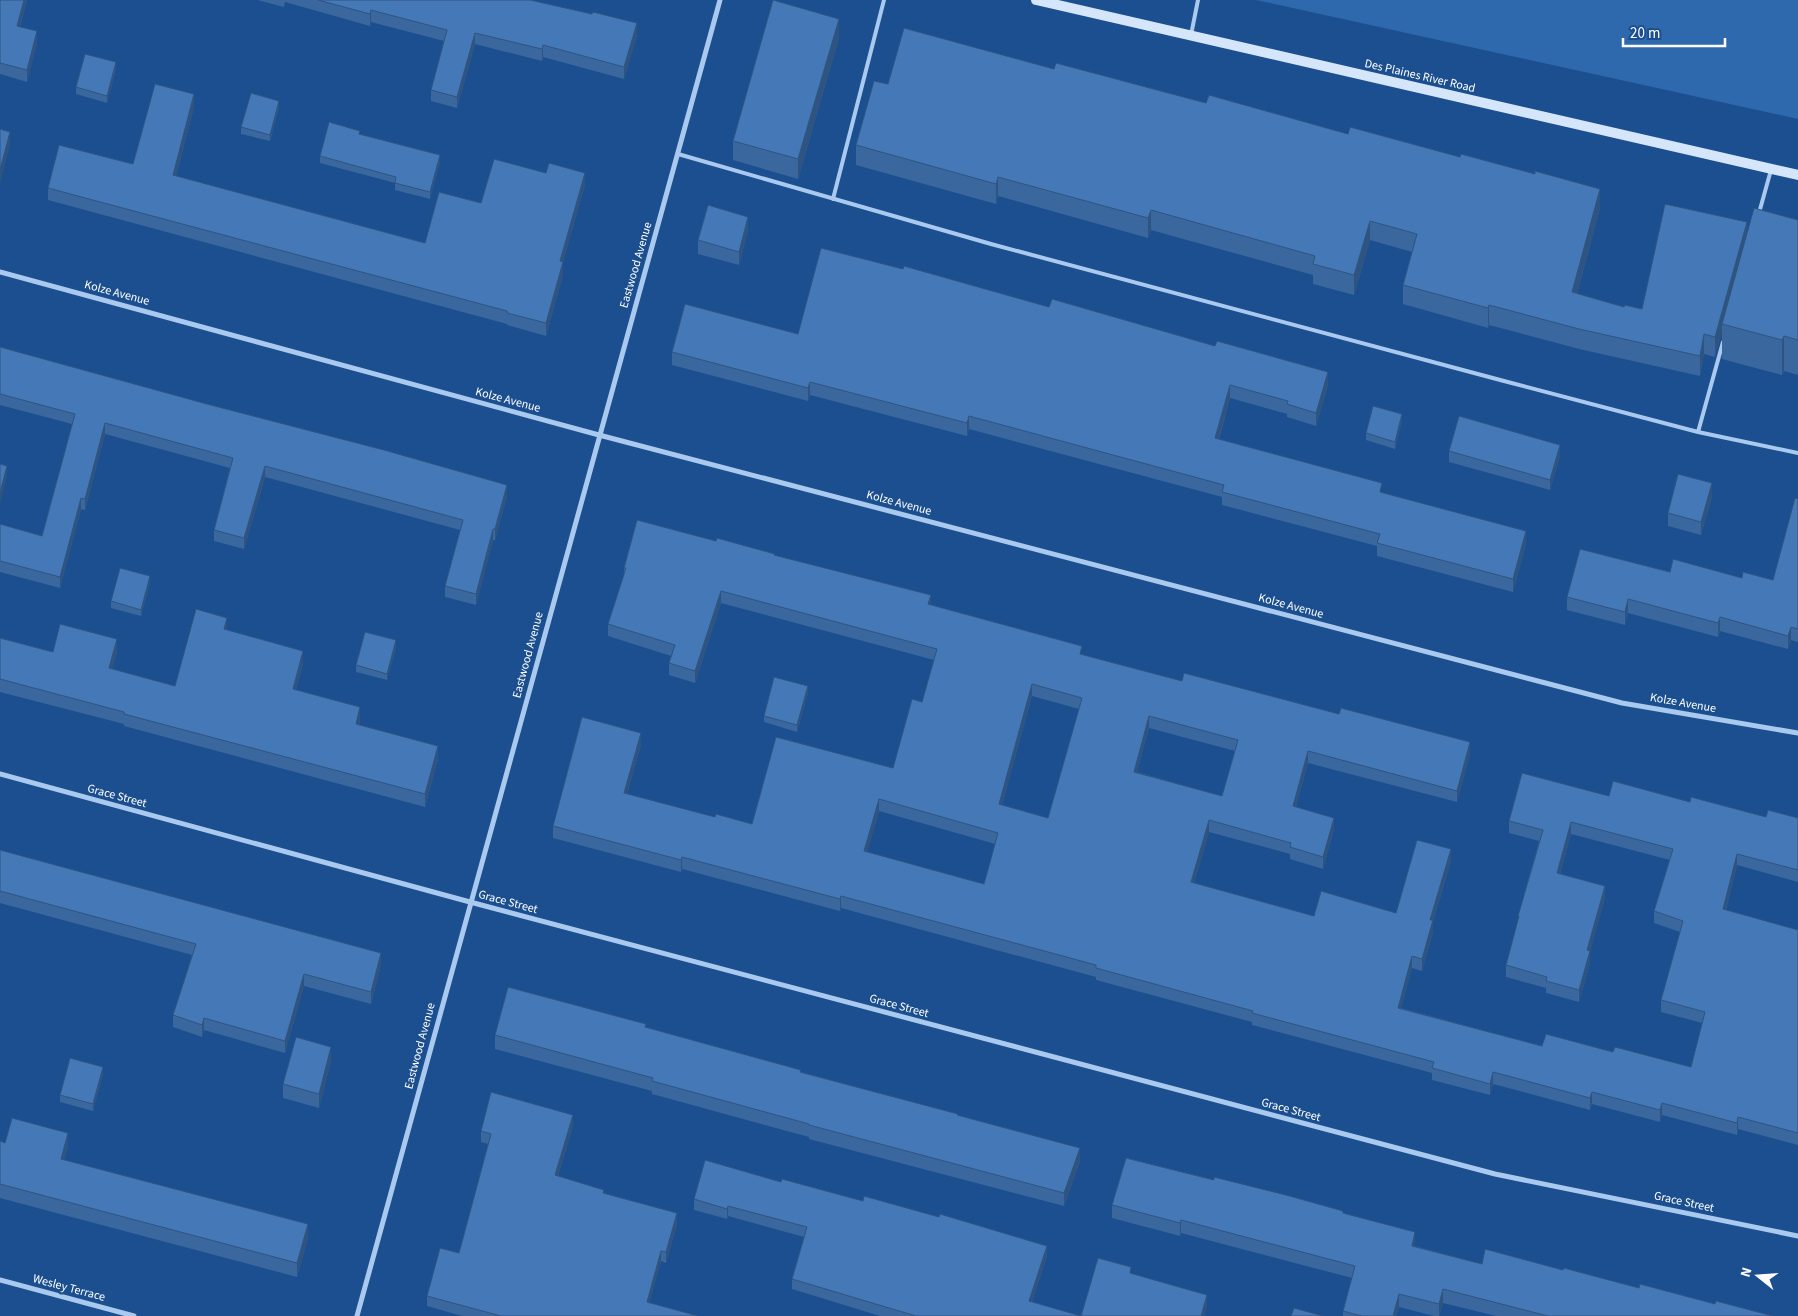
<svg xmlns="http://www.w3.org/2000/svg" width="1798" height="1316" font-family="'Source Sans 3',sans-serif">
  <style>
    .green { fill: #2e69ad }
    .lines { fill: none; stroke-linecap: round; stroke-linejoin: round }
    .service { stroke: #a9c9ee; stroke-width: 4 }
    .minor { stroke: #a9c9ee; stroke-width: 5 }
    .secondary { stroke: #d6e6fa; stroke-width: 10 }
    .wall { fill: #3a679d; fill-rule: evenodd }
    .shaded-wall { fill: #305480 }
    .building { fill: #4478b7; stroke: #305480; fill-rule: evenodd }
    .labels { text-anchor: middle; dominant-baseline: central; stroke-width: 4.5; stroke-linejoin: round; paint-order: stroke }
    .street-label { font-size: 12px; fill: #fff; stroke: #1b4f8f }
  </style>
  <rect width="100%" height="100%" fill="#1b4f8f"/>
  <!-- green -->
  <path class="green" d="M1256,0H1798V119Z"/>
  <g class="lines">
    <!-- service -->
    <path class="service" d="M1191,35L1198,0
      M678,154L991,244L1504,381L1698,432L1798,453
      M833,199L884,0
      M1759,213L1771,170
      M1698,432L1723,342"/>
    <!-- minor -->
    <path class="minor" d="M0,272L599,435L1622,703L1798,733
      M0,774L470,902L1495,1174L1798,1236
      M0,1280L134,1316
      M357,1316L720,0"/>
    <!-- secondary -->
    <path class="secondary" d="M1036,0L1798,175"/>
  </g>
  <!-- wall -->
  <path class="wall" d="M0,0H27L20,27L37,43L27,82L0,74Z
    M257,0H530L637,35L624,79L543,57L542,61L475,44L457,108L431,101V90L444,41L371,22L370,26L285,2L284,7Z
    M839,38L798,179L733,160V141Z
    M116,69L107,103L76,94V87Z
    M1054,69L1600,208L1577,294L1624,307L1642,309L1747,235L1798,220V375L1784,371L1782,375L1722,359V331L1715,357L1704,354L1700,376L1579,349L1489,325L1488,328L1403,304V285L1412,252L1370,240L1354,295L1313,284V275L1151,230L1148,238L998,196L996,204L856,165V145L888,84Z
    M194,107L176,176L425,243L481,203L585,185L563,262V275L546,336L507,325V324L48,200V188L133,164Z
    M279,107L270,141L241,134V127Z
    M360,135L440,162L430,199L395,190V183L320,163V156Z
    M748,230L739,265L698,254V240Z
    M903,269L1049,307L1328,385L1316,426L1287,417V414L1230,398L1219,439L1382,492L1526,544L1513,592L1377,556V546L1222,505V497L969,429L967,436L810,395L808,401L672,365V352L798,334Z
    M0,347L507,496L495,540H493L476,605L445,597V586L460,530L265,477L244,549L214,541V530L230,468L105,434L85,510L81,509L60,588L0,572V524L42,536L72,424L0,405Z
    M1402,421L1395,449L1366,440V433Z
    M1449,451L1560,456L1550,490L1449,462Z
    M1712,497L1701,535L1668,526V513Z
    M1798,499V642L1791,640L1788,649L1720,631L1718,637L1628,613L1625,625L1567,610V597L1670,572L1773,580Z
    M716,541L775,555L1082,655L1182,681L1470,754L1457,802L1308,763L1296,807L1334,829L1323,869L1290,859V854L1209,832L1194,883L1314,916L1396,913L1451,861L1433,922V932L1422,971L1412,968L1401,1008L1542,1046L1613,1052L1691,1067L1702,1023L1661,1012V1000L1680,932L1654,923V911L1670,860L1571,834L1560,874L1605,898L1590,951V963L1579,1002L1546,993V988L1506,977V965L1518,921V916L1539,841L1509,833V821L1609,796L1690,802L1766,817L1798,818V882L1737,865L1726,910L1798,930V1145L1738,1129L1737,1135L1662,1115L1660,1122L1592,1104L1590,1110L1493,1084L1490,1095L1432,1080V1073L1252,1025V1022L1096,980V977L841,908L840,911L682,869L681,872L553,838V826L641,745L627,794L715,817L752,824L893,768L922,702L934,660L721,603L695,683L669,675V663L671,656L608,636V624L624,575V568ZM1032,696L1079,709L1048,818L1002,805ZM1149,728L1235,751L1222,796L1137,772ZM879,811L995,844L984,884L867,852Z
    M150,583L141,616L111,608V601Z
    M227,630L303,664L296,690L360,720L359,725L438,759L425,807L124,726V724L0,692V638L53,652H117L112,669L175,686Z
    M396,647L387,680L356,672V665Z
    M808,693L797,732L764,722V716Z
    M0,850L381,965L371,1004L304,986L285,1053L204,1030L202,1037L173,1027V1015L192,955L0,903Z
    M646,1027L801,1072L958,1115L1080,1161L1064,1206L809,1139V1137L652,1094V1091L495,1049V1035Z
    M331,1061L319,1108L283,1098V1084Z
    M103,1074L93,1111L60,1102V1095Z
    M573,1126L558,1176L604,1193L677,1224L666,1263L661,1261L649,1303L698,1316H462L427,1306V1296L459,1253L488,1144L481,1142V1131Z
    M0,1141L5,1143L68,1146L64,1160L308,1238L297,1277L0,1198Z
    M1214,1180L1343,1213L1415,1245V1246L1482,1264L1563,1270L1639,1288L1773,1316H1496L1443,1303L1439,1316H1434L1399,1307L1396,1316H1343V1311L1352,1278L1181,1233L1180,1236L1112,1218V1205Z
    M694,1199L1047,1256L1032,1302L1081,1316L1131,1274L1207,1305L1204,1316H880L792,1289V1279L804,1237L728,1216L727,1219L694,1210Z"/>
  <!-- shaded-wall -->
  <path class="shaded-wall" d="M24,0H27L17,37V26Z
    M371,10V22L370,26V14Z
    M839,19V38L798,179V159Z
    M637,23V35L624,79V67Z
    M37,31V43L27,82V70Z
    M475,33V44L457,108V97Z
    M543,45V57L542,61V49Z
    M116,62V69L107,103V96Z
    M194,94V107L173,187V175Z
    M279,101V107L270,141V135Z
    M10,132V145L0,184V170Z
    M440,155V162L430,199V192Z
    M585,173V185L560,274V261Z
    M998,177V196L996,204V184Z
    M1600,189V208L1572,312V292Z
    M1151,210V230L1148,238V218Z
    M748,217V230L739,265V252Z
    M1370,221V240L1354,295V275Z
    M1747,222V242L1722,324V331L1715,357V337Z
    M563,262V275L546,336V323Z
    M1489,305V325L1488,328V308Z
    M1704,334V354L1700,376V356Z
    M1784,336V371L1782,375V340Z
    M1328,372V385L1316,426V413Z
    M810,382V395L808,401V388Z
    M1230,385V398L1215,451V438Z
    M1402,414V421L1395,449V442Z
    M969,416V429L967,436V423Z
    M105,423V434L85,510V499Z
    M1560,445V456L1550,490V480Z
    M7,466V477L0,504V493Z
    M265,466V477L244,549V538Z
    M1712,483V497L1701,535V522Z
    M507,485V496L495,540V529Z
    M81,498V509L60,588V577Z
    M493,529V540L476,605V594Z
    M1526,531V544L1513,592V579Z
    M150,576V583L141,616V610Z
    M721,591V603L695,683V671Z
    M931,595V607L928,604Z
    M1628,599V613L1625,625V612Z
    M1720,617V631L1718,637V623Z
    M227,618V631L224,629Z
    M1791,627V640L1788,649V636Z
    M117,639V652L109,681V668Z
    M396,640V647L387,680V674Z
    M303,651V664L293,702V689Z
    M1032,684V696L999,816V804Z
    M808,686V693L797,732V725Z
    M360,707V720L356,737V724Z
    M1149,716V728L1134,784V772Z
    M641,733V745L624,805V793Z
    M1470,742V754L1457,802V791Z
    M438,746V759L425,807V794Z
    M1308,751V763L1293,818V806Z
    M879,799V811L864,863V851Z
    M1334,818V829L1323,869V857Z
    M1209,820V832L1191,894V882Z
    M1571,822V834L1557,885V873Z
    M1451,849V861L1433,922V932L1422,971V959L1430,920Z
    M1737,854V865L1723,921V909Z
    M682,857V869L681,872V860Z
    M1605,886V898L1587,962V950Z
    M841,896V908L840,911V899Z
    M1590,951V963L1579,1002V990Z
    M381,953V965L371,1004V992Z
    M1412,956V968L1398,1019V1008Z
    M304,974V986L285,1053V1041Z
    M204,1018V1030L202,1037V1025Z
    M331,1047V1061L319,1108V1094Z
    M103,1067V1074L93,1111V1104Z
    M1493,1072V1084L1490,1095V1084Z
    M1592,1092V1104L1590,1110V1098Z
    M1662,1103V1115L1660,1122V1110Z
    M573,1115V1126L555,1186V1175Z
    M1738,1117V1129L1737,1135V1123Z
    M68,1133V1146L61,1172V1159Z
    M1080,1148V1161L1064,1206V1193Z
    M728,1206V1216L727,1219V1209Z
    M677,1213V1224L666,1263V1252Z
    M1181,1220V1233L1180,1236V1223Z
    M308,1224V1238L297,1277V1263Z
    M1415,1232V1245L1412,1259V1246Z
    M1047,1246V1256L1029,1312V1301Z
    M661,1251V1261L647,1313V1302Z
    M1443,1289V1303L1439,1316V1304Z
    M1399,1294V1307L1396,1316H1393Z
    M1207,1295V1305L1204,1316H1201Z"/>
  <!-- building -->
  <path class="building" d="M0,0H24L17,26L37,31L27,70L0,63Z
    M318,0H530L592,14L593,12L637,23L624,67L543,45L542,49L475,33L457,97L431,90L447,30L371,10L370,14Z
    M773,0L839,19L798,159L733,141Z
    M904,28L1054,69L1056,63L1206,103L1209,95L1348,134L1350,127L1460,157L1461,154L1535,174V171L1600,189L1572,292L1624,307L1625,305L1642,309L1665,204L1747,222L1715,337L1704,334L1700,356L1579,329L1489,305L1488,308L1403,285L1417,234L1370,221L1354,275L1313,264L1315,256L1151,210L1148,218L998,177L996,184L856,145L874,81L888,84Z
    M85,54L116,62L107,96L76,87Z
    M155,84L194,94L173,175L425,243L439,192L481,203L494,159L546,173L549,163L585,173L560,261L563,262L546,323L507,313V311L48,188L59,145L133,164Z
    M251,93L279,101L270,135L241,127Z
    M329,122L360,131L359,134L440,155L430,192L395,183L396,177L320,156Z
    M0,129L10,132L0,170Z
    M708,205L748,217L739,252L698,240Z
    M1754,208L1798,220V340L1784,336L1782,340L1722,324Z
    M821,248L903,269L904,266L1049,307L1052,299L1215,346L1217,341L1328,372L1316,413L1287,404L1288,401L1230,385L1215,438L1382,483L1380,492L1526,531L1513,579L1377,543L1380,534L1222,492L1224,485L969,416L967,423L810,382L808,388L672,352L685,304L798,334Z
    M0,347L207,404L384,450L507,485L495,529H493L476,594L445,586L463,520L265,466L244,538L214,530L233,458L105,423L85,499L81,498L60,577L0,561V524L42,536L75,414L0,394Z
    M1373,406L1402,414L1395,442L1366,433Z
    M1459,416L1560,445L1550,480L1449,451Z
    M0,464L7,466L0,493Z
    M1678,474L1712,483L1701,522L1668,513Z
    M1795,498L1798,499V629L1791,627L1788,636L1720,617L1718,623L1628,599L1625,612L1567,597L1580,549L1670,572L1673,559L1742,578L1743,572L1773,580Z
    M637,520L716,541L717,538L775,554L774,555L931,595L928,604L1082,646L1080,654L1182,681L1184,673L1339,714L1341,708L1470,742L1457,791L1308,751L1293,806L1334,818L1323,857L1290,847L1291,843L1209,820L1191,882L1314,916L1321,891L1396,913L1417,840L1451,849L1430,920H1433L1422,959L1412,956L1398,1008L1542,1046L1546,1034L1613,1052L1615,1047L1691,1067L1705,1012L1661,1000L1683,921L1654,911L1673,849L1571,822L1557,873L1605,886L1587,950L1590,951L1579,990L1546,981L1547,977L1506,965L1519,916H1518L1543,830L1509,821L1522,773L1609,796L1613,781L1690,802L1691,797L1766,817L1768,810L1798,818V870L1737,854L1723,909L1798,930V1133L1738,1117L1737,1123L1662,1103L1660,1110L1592,1092L1590,1098L1493,1072L1490,1084L1432,1068L1434,1062L1252,1013L1253,1011L1096,968V965L841,896L840,899L682,857L681,860L553,826L582,717L641,733L624,793L715,817L716,814L752,824L776,737L893,768L912,699L922,702L937,649L721,591L695,671L669,663L675,645L608,624L626,568H624ZM1032,684L1082,698L1048,818L999,804ZM1149,716L1238,740L1222,796L1134,772ZM879,799L998,833L984,884L864,851Z
    M120,568L150,576L141,610L111,601Z
    M196,609L227,618L224,629L303,651L293,689L360,707L356,724L438,746L425,794L124,714V712L0,679V638L53,652L60,624L117,639L109,668L175,686Z
    M365,632L396,640L387,674L356,665Z
    M774,677L808,686L797,725L764,716Z
    M0,850L381,953L371,992L304,974L285,1041L204,1018L202,1025L173,1015L196,944L0,891Z
    M508,987L646,1024L645,1027L801,1070L800,1072L958,1114L957,1115L1080,1148L1064,1193L809,1125V1124L652,1081L653,1078L495,1035Z
    M296,1037L331,1047L319,1094L283,1084Z
    M70,1058L103,1067L93,1104L60,1095Z
    M491,1092L573,1115L555,1175L604,1190L603,1193L677,1213L666,1252L661,1251L647,1302L698,1316H501L427,1296L440,1248L459,1253L491,1134L481,1131Z
    M12,1118L68,1133L61,1159L308,1224L297,1263L0,1184V1141L5,1143Z
    M1126,1158L1214,1180V1177L1286,1195L1343,1211V1213L1415,1232L1412,1246L1482,1264L1485,1249L1563,1270L1564,1268L1639,1288L1640,1284L1715,1304L1716,1301L1773,1316H1548L1443,1289L1439,1304L1399,1294L1393,1316H1362L1343,1311L1355,1266L1181,1220L1180,1223L1112,1205Z
    M705,1160L781,1182L782,1179L863,1201L864,1196L939,1217L940,1214L1047,1246L1029,1301L1081,1316L1098,1258L1131,1267L1130,1273L1207,1295L1201,1316H916L792,1279L807,1227L728,1206L727,1209L694,1199Z
    M1294,1308L1323,1316H1291Z"/>
  <g class="labels">
    <!-- street labels -->
    <g class="street-label">
      <text transform="translate(1420 76) rotate(13)">Des Plaines River Road</text>
      <text transform="translate(636 265) rotate(-74)">Eastwood Avenue</text>
      <text transform="translate(117 293) rotate(15)">Kolze Avenue</text>
      <text transform="translate(508 400) rotate(15)">Kolze Avenue</text>
      <text transform="translate(899 503) rotate(15)">Kolze Avenue</text>
      <text transform="translate(1291 606) rotate(15)">Kolze Avenue</text>
      <text transform="translate(528 655) rotate(-75)">Eastwood Avenue</text>
      <text transform="translate(1683 703) rotate(10)">Kolze Avenue</text>
      <text transform="translate(117 796) rotate(15)">Grace Street</text>
      <text transform="translate(508 902) rotate(15)">Grace Street</text>
      <text transform="translate(899 1006) rotate(15)">Grace Street</text>
      <text transform="translate(420 1046) rotate(-75)">Eastwood Avenue</text>
      <text transform="translate(1291 1110) rotate(15)">Grace Street</text>
      <text transform="translate(1684 1202) rotate(12)">Grace Street</text>
      <text transform="translate(69 1288) rotate(15)">Wesley Terrace</text>
    </g>
  </g>
  <!-- north arrow -->
  <g transform="translate(1758 1276) rotate(287)" stroke="#1b4f8f" stroke-width="4" paint-order="stroke">
  <path d="M0-4L9 19L0 12L-9 19Z" fill="#ffffff"/>
  <text y="-8" font-size="14" font-weight="bold" text-anchor="middle" fill="#ffffff">N</text>
  </g>
  <!-- scale -->
  <path d="M1623 38v8h102v-8" fill="none" stroke="#ffffff" stroke-width="2.5"/>
  <text x="1630" y="38" font-size="15" fill="#ffffff" stroke="#1b4f8f" stroke-width="4" paint-order="stroke">20 m</text>
</svg>
